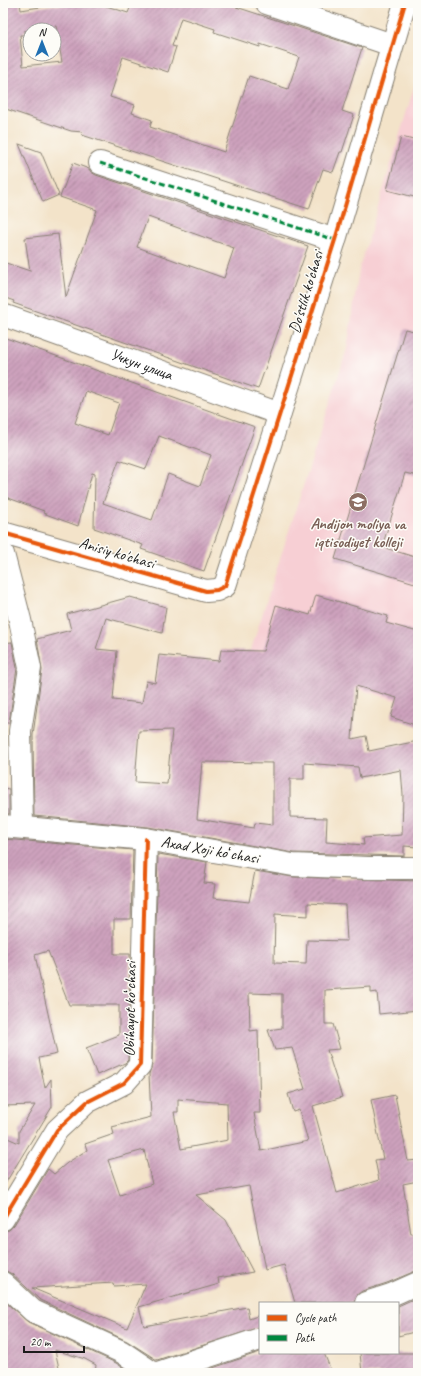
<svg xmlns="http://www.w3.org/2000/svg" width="421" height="1376" font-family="Caveat,sans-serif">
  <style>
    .built { fill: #f7cfd4 }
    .building { fill: url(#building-hatch); fill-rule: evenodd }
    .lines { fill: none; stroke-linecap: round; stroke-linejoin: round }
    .street-casing { stroke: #888072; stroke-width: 24 }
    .secondary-casing { stroke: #888072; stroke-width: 24 }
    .street { stroke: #fff; stroke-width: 22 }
    .secondary { stroke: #fff; stroke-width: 22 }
    .quiet { stroke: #00873e; stroke-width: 3; stroke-dasharray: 6 3; stroke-linecap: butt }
    .cycleway-casing { stroke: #fdfcf7; stroke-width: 6 }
    .cycleway { stroke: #e8590c; stroke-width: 4 }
    .labels { text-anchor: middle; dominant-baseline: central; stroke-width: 3; stroke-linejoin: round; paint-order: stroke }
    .street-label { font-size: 16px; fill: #1c1c1c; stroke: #fdfcf7 }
    .education-label { font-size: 16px; font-weight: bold; fill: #785e54; stroke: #fdfcf7 }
  </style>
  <defs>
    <pattern id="building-hatch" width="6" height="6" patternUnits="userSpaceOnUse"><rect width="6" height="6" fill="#cea2bd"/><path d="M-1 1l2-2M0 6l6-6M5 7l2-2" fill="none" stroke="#a68399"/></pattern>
  </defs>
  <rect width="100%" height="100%" fill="#fdfcf7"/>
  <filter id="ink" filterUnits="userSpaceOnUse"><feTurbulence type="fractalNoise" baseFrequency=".025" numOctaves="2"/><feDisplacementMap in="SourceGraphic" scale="8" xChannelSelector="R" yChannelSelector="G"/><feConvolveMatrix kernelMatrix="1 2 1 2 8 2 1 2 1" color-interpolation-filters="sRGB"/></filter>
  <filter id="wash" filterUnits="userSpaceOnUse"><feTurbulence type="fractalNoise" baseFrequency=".012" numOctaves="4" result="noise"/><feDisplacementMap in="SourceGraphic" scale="16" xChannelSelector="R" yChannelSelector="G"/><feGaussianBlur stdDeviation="0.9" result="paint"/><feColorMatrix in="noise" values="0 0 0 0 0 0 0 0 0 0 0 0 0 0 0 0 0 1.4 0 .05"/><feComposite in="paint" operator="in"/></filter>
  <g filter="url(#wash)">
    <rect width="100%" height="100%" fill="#f3e3c9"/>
    <!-- built -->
    <path class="built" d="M418,74V707L249,656L347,349L359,270Z"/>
    <g id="blocks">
      <!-- building -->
      <path class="building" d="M3,3H20L21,10L53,5H79L80,3H97L128,13L132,3H224L362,48L342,111L354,115L342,152H340L333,172L323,169L309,209L82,135L83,132L71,131L3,108ZM181,18L215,29L214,32L260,47V44L299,57L288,89L249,76L224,152L150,127L152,120L132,113L135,105L110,97L123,57L168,72L176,47L172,46ZM56,26L62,62L23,66L20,35H24V31Z
        M401,137L418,141V198L387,190Z
        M19,144L41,152L59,195L43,202Z
        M73,163L89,169L91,172L96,175L308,246L258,389L13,303L14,301L3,297V262L30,271L25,238L58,234L66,297L97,210L60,197ZM148,217L234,248L224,278L137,247Z
        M405,329L418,332V476L405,473L382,547L418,558V584L335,559Z
        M3,337L255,427L204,571L141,549L143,545L94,528L95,474L92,473L78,526L43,513L44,511L3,496ZM86,391L119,403L108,435L75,423ZM159,436L211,455L200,486L168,474L152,520L103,503L119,460L146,469Z
        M316,595L388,616L386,623L418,632V726L391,717L397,698L356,686L352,739L366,736L369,751L418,741V847L404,846V856L294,853L148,827L34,816L33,735L42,670L37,639L71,630L67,614L130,597L166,607L162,633L106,618L96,649L117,651L113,700L142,703L146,681L155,683L159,655L219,661L221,650L263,651L276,605L310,615ZM172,730L167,784L135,782L139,731ZM202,762L273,763V825L255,823L254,828L197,819ZM304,763L358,767L360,778L401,770L403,794L402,835L363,838L364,845L326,842L327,818L290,817V779H304Z
        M12,642L17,668L9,723H3V643Z
        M3,788L9,789V814H3Z
        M3,839L133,850L131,919H114V954H130L128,1060L125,1063L97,1075L86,1048L119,1035V1005H69L48,951L35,955L57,1054L39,1058L45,1088L51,1079L52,1107L3,1187V1136L19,1143V1131L35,1105L3,1106V1005H6L3,976Z
        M158,854L207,862L204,883L215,884L213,898L249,902L255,871L293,877L418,881V1010L379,1014L377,992L371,993V987L325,990V1024H333L340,1049L327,1050L342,1097L313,1106L337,1193L379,1180L375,1160L383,1159L371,1100L395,1095L408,1161L418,1160V1181L403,1184L411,1234L418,1233V1271L413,1272L387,1283L362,1291L357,1295L354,1303H295L284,1265L265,1270L249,1186L196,1195L226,1220L253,1272L218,1278L219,1284L139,1307L144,1326L247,1307L249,1319L260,1315V1327L157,1360L127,1341L40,1300L12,1274L6,1271H3V1231L9,1230L14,1225L48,1169L54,1174L67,1163L87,1150L85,1144L114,1134L112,1127L151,1117L149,1074L152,1065ZM308,903L345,905L347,941L307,940L306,964L274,963L275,914L308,916ZM249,993L282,994V1028L268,1030L275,1050L292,1048L305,1089L288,1094L293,1112L299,1110L308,1141L261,1151L254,1113H260L258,1030L250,1031ZM178,1099L227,1103L228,1140L181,1149L174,1112H178ZM144,1150L152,1184L120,1195L108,1160ZM113,1283L114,1286L146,1284L127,1328L32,1288Z
        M418,1297V1331L398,1336V1306Z
        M3,1300L28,1322L116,1363L131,1373H95L96,1365L85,1359L55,1350L60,1373H3Z
        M260,1352L324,1353L332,1373H198Z
        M360,1353H418V1373H362Z"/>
    </g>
  </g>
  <g filter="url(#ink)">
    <use href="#blocks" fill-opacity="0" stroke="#888072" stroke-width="1"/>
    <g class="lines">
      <!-- street casing -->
      <g class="street-casing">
        <g id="street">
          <path d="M267,3L392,45"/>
          <path d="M100,163L335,240"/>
          <path id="s1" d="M3,315L280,414"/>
          <path d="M3,533L206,591L217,590L225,586L335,240L405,3"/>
          <path d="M3,554L20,620L30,668L20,731L22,827"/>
          <path d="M3,1219L57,1130L87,1102L124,1083L140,1065L146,839"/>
          <path d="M3,1283L33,1311L122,1352L153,1373"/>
          <path d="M366,1303L391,1295L418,1283"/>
          <path d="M158,1373L260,1339"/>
        </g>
      </g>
      <!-- secondary casing -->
      <g class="secondary-casing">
        <path id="secondary" d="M3,826L146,839L293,865L369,868H418"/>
      </g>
      <!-- street -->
      <use href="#street" class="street"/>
      <!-- secondary -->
      <use href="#secondary" class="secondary"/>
      <!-- quiet -->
      <path class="quiet" d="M100,163L335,240"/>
      <!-- cycleway casing -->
      <g class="cycleway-casing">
        <path id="cycleway" d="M3,533L206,591L217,590L225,586L335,240L405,3
          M3,1219L57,1130L87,1102L124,1083L140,1065L146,839"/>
      </g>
      <!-- cycleway -->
      <use href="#cycleway" class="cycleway"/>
    </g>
  </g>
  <!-- icons -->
  <defs>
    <g id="university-disc" transform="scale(1)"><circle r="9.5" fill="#8d6e63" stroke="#fdfcf7"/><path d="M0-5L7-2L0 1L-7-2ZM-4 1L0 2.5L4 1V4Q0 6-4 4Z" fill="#fff"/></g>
  </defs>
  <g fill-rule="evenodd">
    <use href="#university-disc" x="358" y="502"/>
  </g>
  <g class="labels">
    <!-- street labels -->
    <g class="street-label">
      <text transform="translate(306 292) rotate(-73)">Do'stlik ko'chasi</text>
      <text stroke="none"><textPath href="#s1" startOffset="147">Учкун улица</textPath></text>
      <text transform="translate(117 553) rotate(16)">Anisiy ko'chasi</text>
      <text transform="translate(210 850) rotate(10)">Axad Xoji koʻchasi</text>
      <text transform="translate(130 1009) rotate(-89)">Obihayot koʻchasi</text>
    </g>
    <!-- education labels -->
    <g class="education-label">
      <text x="358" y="524">Andijon moliya va<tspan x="358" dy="18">iqtisodiyet kolleji</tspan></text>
    </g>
  </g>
  <!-- margin -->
  <rect width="421" height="1376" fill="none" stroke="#fdfcf7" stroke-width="16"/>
  <!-- legend -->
  <rect x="259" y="1302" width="140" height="52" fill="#fdfcf7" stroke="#a3a29f"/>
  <rect x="267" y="1315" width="20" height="6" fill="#e8590c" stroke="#a3a29f"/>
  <text x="295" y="1322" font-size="12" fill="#1c1c1c">Cycle path</text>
  <rect x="267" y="1335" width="20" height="6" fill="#00873e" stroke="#a3a29f"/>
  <text x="295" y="1342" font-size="12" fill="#1c1c1c">Path</text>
  <!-- north arrow -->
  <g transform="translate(42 42)"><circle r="19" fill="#fdfcf7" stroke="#a3a29f"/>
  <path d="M0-3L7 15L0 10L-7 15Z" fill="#1f6fb2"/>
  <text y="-6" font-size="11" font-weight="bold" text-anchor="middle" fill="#1c1c1c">N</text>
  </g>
  <!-- scale -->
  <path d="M24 1346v6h60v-6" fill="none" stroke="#1c1c1c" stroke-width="2"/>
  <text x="30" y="1346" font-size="12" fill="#1c1c1c" stroke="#fdfcf7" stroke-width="3" paint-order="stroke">20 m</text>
</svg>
